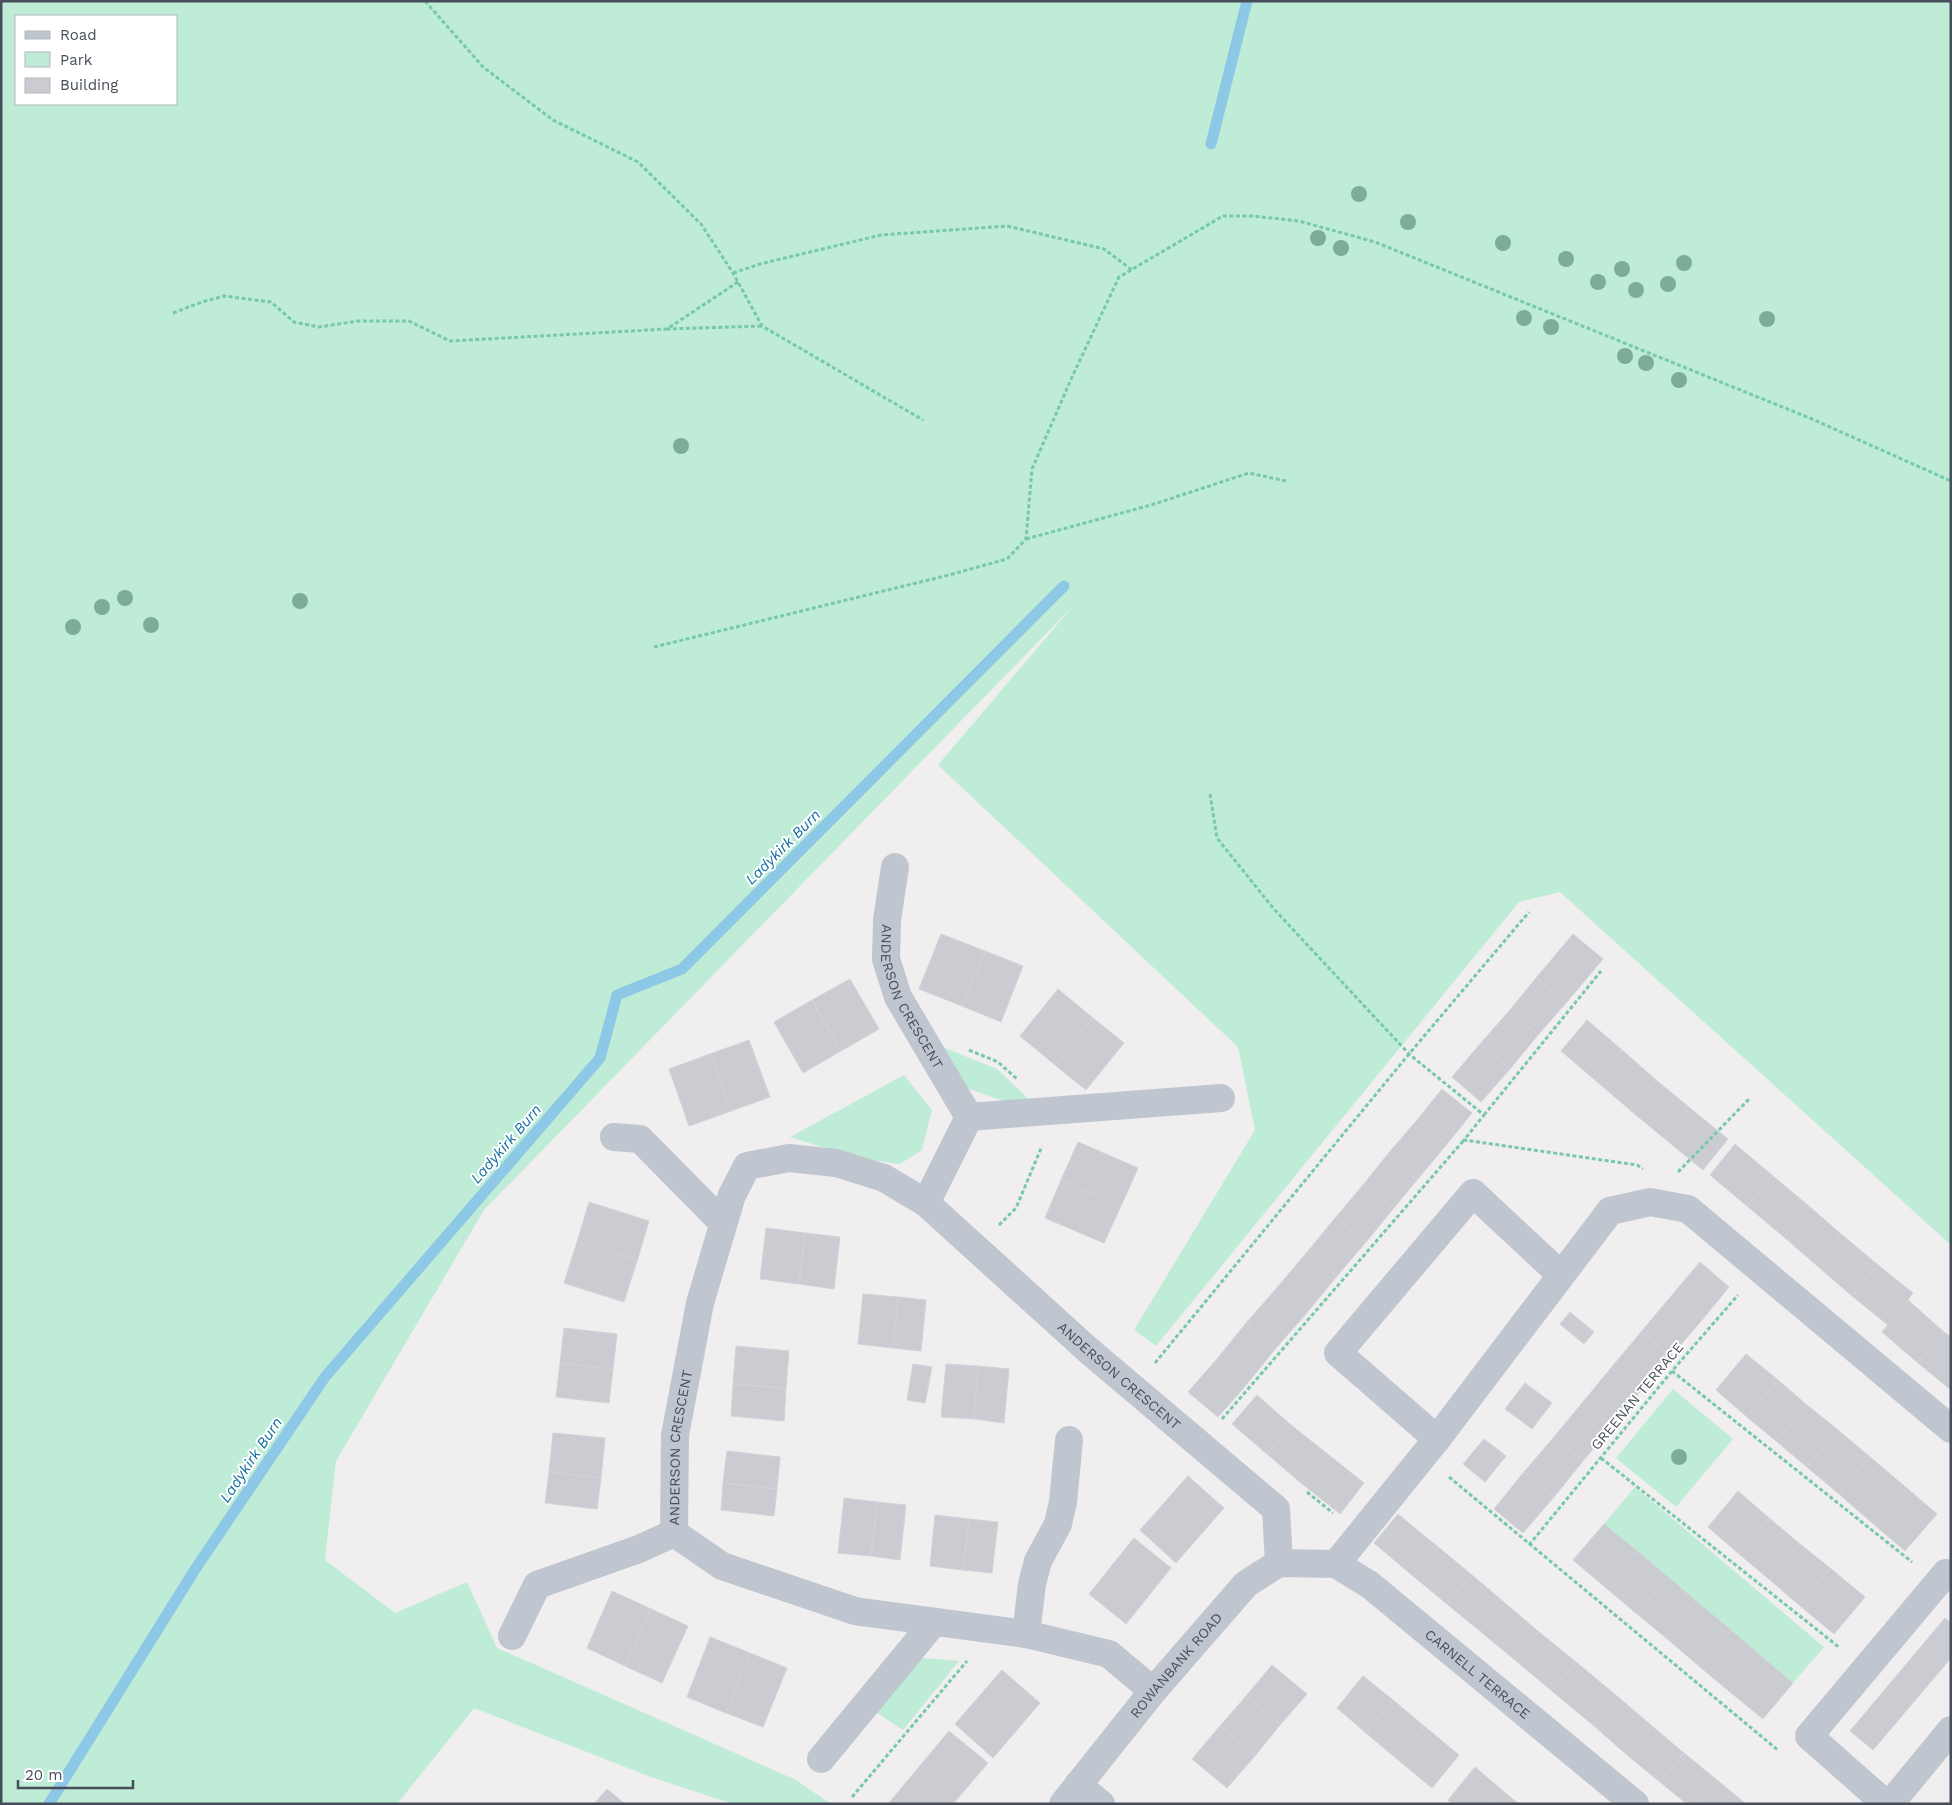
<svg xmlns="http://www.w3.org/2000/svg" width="1952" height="1805" font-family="'Work Sans',sans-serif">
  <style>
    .green { fill: #beecd6; fill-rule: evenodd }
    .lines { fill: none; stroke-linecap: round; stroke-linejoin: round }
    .stream { stroke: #8dc8e7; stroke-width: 11 }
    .building { fill: #cbccd2; stroke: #d2d3d9 }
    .path { stroke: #77c8ac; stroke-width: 3; stroke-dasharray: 4 2.5; stroke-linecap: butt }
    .minor { stroke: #bfc6cf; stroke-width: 28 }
    .tree { fill: #7bad9a }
    .labels { text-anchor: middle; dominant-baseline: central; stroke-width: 4; stroke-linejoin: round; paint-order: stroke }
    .street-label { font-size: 14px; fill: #474e5a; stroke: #fff }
    .water-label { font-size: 15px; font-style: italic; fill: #136fa1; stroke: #fff }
  </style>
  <rect width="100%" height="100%" fill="#f0eeee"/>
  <!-- green -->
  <path class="green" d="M1,1H1951V1245L1560,892L1519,902L1156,1346L1134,1330L1255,1130L1238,1047L938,765L1073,606L484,1210L336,1461L325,1560L395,1613L467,1582L497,1648L796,1780L831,1804H733L651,1777L474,1708L397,1804H1ZM16,16H176V104H16Z
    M945,1048L997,1069L1035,1105L1006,1102L964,1087L936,1053Z
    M904,1075L932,1110L922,1150L900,1164L860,1159L790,1137Z
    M1673,1389L1733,1439L1676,1507L1616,1458Z
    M1635,1487L1824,1647L1793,1683L1604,1524Z
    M913,1657L959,1661L903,1730L877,1713L886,1691Z"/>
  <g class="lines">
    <!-- stream -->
    <path class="stream" d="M1211,144L1247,1
      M49,1804L194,1571L325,1377L600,1058L617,995L682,969L1064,586"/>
  </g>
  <!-- building -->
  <path class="building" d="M941,934L985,951L962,1006L919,989Z
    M1573,934L1603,959L1566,1003L1536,978Z
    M985,951L1023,966L1001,1022L962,1006Z
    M1536,978L1566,1003L1538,1035L1509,1011Z
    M850,979L879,1029L841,1051L812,1000Z
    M1058,989L1093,1018L1055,1065L1020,1036Z
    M812,1000L841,1051L803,1073L774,1022Z
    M1509,1011L1538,1035L1510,1069L1480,1044Z
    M1093,1018L1124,1043L1086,1090L1055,1065Z
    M1587,1020L1622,1050L1595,1080L1561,1051Z
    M749,1040L770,1097L731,1111L710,1054Z
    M1480,1044L1510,1069L1481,1102L1452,1077Z
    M1622,1050L1656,1080L1630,1110L1595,1080Z
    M710,1054L731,1111L689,1126L669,1069Z
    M1656,1080L1690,1108L1665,1139L1630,1110Z
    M1442,1089L1472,1113L1447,1144L1417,1120Z
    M1690,1108L1728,1139L1703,1170L1665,1139Z
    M1417,1120L1447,1144L1417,1180L1387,1155Z
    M1078,1142L1138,1168L1121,1206L1061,1180Z
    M1735,1144L1773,1176L1747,1206L1710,1175Z
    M1387,1155L1417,1180L1393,1209L1363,1185Z
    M1773,1176L1810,1207L1784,1237L1747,1206Z
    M1061,1180L1121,1206L1104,1243L1045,1218Z
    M1363,1185L1393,1209L1366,1242L1336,1217Z
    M589,1202L649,1221L637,1261L577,1242Z
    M1810,1207L1841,1234L1815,1264L1784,1237Z
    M1336,1217L1366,1242L1337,1276L1308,1251Z
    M766,1228L805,1233L799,1284L760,1279Z
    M805,1233L840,1237L834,1289L799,1284Z
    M1841,1234L1878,1265L1852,1296L1815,1264Z
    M577,1242L637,1261L624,1302L564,1283Z
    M1308,1251L1337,1276L1305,1315L1275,1290Z
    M1700,1262L1729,1287L1702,1320L1672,1295Z
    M1878,1265L1913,1293L1888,1325L1852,1296Z
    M1275,1290L1305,1315L1276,1348L1246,1323Z
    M863,1294L898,1297L893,1348L858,1344Z
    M1672,1295L1702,1320L1671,1356L1641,1332Z
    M898,1297L926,1300L921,1351L893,1348Z
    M1908,1300L1944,1332L1918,1363L1882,1332Z
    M1570,1312L1594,1332L1584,1344L1560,1324Z
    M1246,1323L1276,1348L1247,1384L1217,1359Z
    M564,1328L617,1334L613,1369L560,1363Z
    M1641,1332L1671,1356L1640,1392L1611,1368Z
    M1944,1332L1951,1337V1390L1918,1363Z
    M736,1346L789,1351L786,1388L733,1384Z
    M1746,1354L1778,1380L1747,1417L1716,1390Z
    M1217,1359L1247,1384L1218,1417L1188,1392Z
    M560,1363L613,1369L609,1403L556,1397Z
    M913,1364L932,1367L925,1403L907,1400Z
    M946,1364L978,1366L974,1419L941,1417Z
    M978,1366L1009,1369L1004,1423L974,1419Z
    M1611,1368L1640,1392L1611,1427L1582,1403Z
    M1778,1380L1807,1405L1776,1441L1747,1417Z
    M1525,1383L1552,1403L1532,1429L1505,1409Z
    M733,1384L786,1388L784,1421L731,1416Z
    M1257,1395L1291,1425L1267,1454L1232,1424Z
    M1582,1403L1611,1427L1583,1461L1554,1437Z
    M1807,1405L1838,1430L1807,1467L1776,1441Z
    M1291,1425L1325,1452L1301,1483L1267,1454Z
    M1838,1430L1870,1457L1839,1494L1807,1467Z
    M553,1433L605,1438L601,1478L549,1472Z
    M1554,1437L1583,1461L1554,1497L1524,1472Z
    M1484,1439L1506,1456L1485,1482L1463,1464Z
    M727,1451L780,1457L777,1489L723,1483Z
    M1325,1452L1364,1483L1340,1514L1301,1483Z
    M1870,1457L1902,1484L1870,1521L1839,1494Z
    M549,1472L601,1478L597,1509L545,1503Z
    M1524,1472L1554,1497L1523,1533L1494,1509Z
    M1188,1476L1224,1508L1176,1563L1140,1530Z
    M723,1483L777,1489L774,1516L721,1510Z
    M1902,1484L1937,1514L1905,1551L1870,1521Z
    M1738,1491L1769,1518L1739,1554L1708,1527Z
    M844,1498L877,1502L871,1556L838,1553Z
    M877,1502L906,1505L900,1560L871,1556Z
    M1398,1514L1438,1547L1413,1576L1374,1543Z
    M935,1515L969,1519L963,1570L930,1566Z
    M1769,1518L1800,1544L1770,1580L1739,1554Z
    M969,1519L998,1522L992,1573L963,1570Z
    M1604,1524L1636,1550L1605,1587L1573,1560Z
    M1134,1538L1171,1568L1126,1624L1089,1594Z
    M1800,1544L1830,1568L1799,1605L1770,1580Z
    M1438,1547L1472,1575L1447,1604L1413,1576Z
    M1636,1550L1668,1577L1637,1614L1605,1587Z
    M1830,1568L1865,1597L1834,1634L1799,1605Z
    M1472,1575L1505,1603L1481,1632L1447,1604Z
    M1668,1577L1695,1600L1665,1637L1637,1614Z
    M612,1591L651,1609L625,1666L587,1648Z
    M1695,1600L1731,1630L1700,1667L1665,1637Z
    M1505,1603L1539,1632L1515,1660L1481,1632Z
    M651,1609L688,1626L662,1683L625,1666Z
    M1945,1618L1951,1623V1658L1873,1750L1850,1731Z
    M1731,1630L1761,1656L1730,1692L1700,1667Z
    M1539,1632L1576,1662L1552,1691L1515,1660Z
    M710,1637L750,1653L726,1713L687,1697Z
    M750,1653L787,1668L763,1727L726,1713Z
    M1761,1656L1793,1683L1763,1719L1730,1692Z
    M1576,1662L1617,1696L1593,1725L1552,1691Z
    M1272,1665L1307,1694L1280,1725L1246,1696Z
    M1002,1670L1040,1703L993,1758L955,1724Z
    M1363,1676L1393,1700L1366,1733L1337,1708Z
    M1246,1696L1280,1725L1255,1756L1220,1726Z
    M1617,1696L1652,1726L1627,1755L1593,1725Z
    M1393,1700L1424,1726L1397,1759L1366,1733Z
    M1220,1726L1255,1756L1227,1788L1192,1759Z
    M1424,1726L1459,1755L1432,1788L1397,1759Z
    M1652,1726L1684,1753L1660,1782L1627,1755Z
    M949,1731L988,1763L953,1804H888Z
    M1684,1753L1717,1780L1697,1804H1687L1660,1782Z
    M1475,1767L1502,1790L1490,1804H1452L1448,1800Z
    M1717,1780L1746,1804H1697Z
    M607,1789L625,1804H594Z
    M1502,1790L1515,1801L1519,1804H1490Z"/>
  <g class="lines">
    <!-- path -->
    <path class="path" d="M425,1L483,67L553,120L638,162L701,224L733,273L762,326L923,420
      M733,273L760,264L881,235L1007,226L1104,249L1132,270
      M738,282L667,329L762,326
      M173,313L202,302L224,296L271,302L294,322L319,327L358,321H409L450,341L667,329
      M1026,539L1151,505L1249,473L1286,481
      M654,647L949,575L1007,559L1026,539L1032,469L1072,377L1119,277L1223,216H1253L1299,221L1375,242L1812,419L1951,481
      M1210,794L1217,838L1273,908L1409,1054L1484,1115L1464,1140L1637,1165L1643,1169
      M969,1050L998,1062L1017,1079
      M1484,1115L1601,971
      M1678,1172L1750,1098
      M999,1225L1016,1208L1042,1146
      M1155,1363L1409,1054L1529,912
      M1672,1371L1912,1562
      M1222,1419L1464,1140
      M1601,1458L1840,1648
      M1449,1477L1779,1751
      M1307,1492L1333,1513
      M1529,1545L1672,1371L1738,1295
      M852,1797L967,1661"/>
    <!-- minor -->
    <g class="minor">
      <path id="s1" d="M895,867L887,920L886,959L898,997L969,1117L926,1203"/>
      <path d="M969,1117L1221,1098"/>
      <path d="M614,1137L640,1139L723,1223"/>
      <path d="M1437,1439L1338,1353L1473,1193L1561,1275"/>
      <path d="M1336,1564L1437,1439L1610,1211L1650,1202L1688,1209L1951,1429"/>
      <path d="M1026,1634L1032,1584L1038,1561L1058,1524L1063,1502L1069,1440"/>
      <path d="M512,1636L537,1585L639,1549L674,1533"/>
      <path id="s2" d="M1153,1691L1109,1654L1026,1634L855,1611L722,1566L674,1533L675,1435L700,1303L732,1195L747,1166L789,1158L836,1163L884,1178L926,1203L1088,1350L1276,1509L1279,1563"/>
      <path d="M821,1759L934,1622"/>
      <path d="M1078,1785L1101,1804"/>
      <path id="s3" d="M1063,1804L1153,1691L1246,1584L1279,1563L1336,1564L1370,1585L1635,1804"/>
      <path d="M1886,1804L1809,1736L1946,1573L1951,1577"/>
      <path d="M1890,1804L1951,1730"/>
    </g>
  </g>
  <!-- trees -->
  <g class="tree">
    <circle cx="1359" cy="194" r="8"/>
    <circle cx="1408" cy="222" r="8"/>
    <circle cx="1318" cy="238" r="8"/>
    <circle cx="1503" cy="243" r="8"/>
    <circle cx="1341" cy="248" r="8"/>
    <circle cx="1566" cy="259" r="8"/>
    <circle cx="1684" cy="263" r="8"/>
    <circle cx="1622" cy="269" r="8"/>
    <circle cx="1598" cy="282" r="8"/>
    <circle cx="1668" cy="284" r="8"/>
    <circle cx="1636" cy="290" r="8"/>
    <circle cx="1524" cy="318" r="8"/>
    <circle cx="1767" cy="319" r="8"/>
    <circle cx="1551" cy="327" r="8"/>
    <circle cx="1625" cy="356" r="8"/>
    <circle cx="1646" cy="363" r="8"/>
    <circle cx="1679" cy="380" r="8"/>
    <circle cx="681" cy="446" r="8"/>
    <circle cx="125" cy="598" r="8"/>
    <circle cx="300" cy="601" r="8"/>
    <circle cx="102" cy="607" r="8"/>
    <circle cx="151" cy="625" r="8"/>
    <circle cx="73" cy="627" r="8"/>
    <circle cx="1679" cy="1457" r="8"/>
  </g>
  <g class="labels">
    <!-- street labels -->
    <g class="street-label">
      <text stroke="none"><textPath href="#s1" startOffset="136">ANDERSON CRESCENT</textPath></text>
      <text stroke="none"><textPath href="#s2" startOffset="1340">ANDERSON CRESCENT</textPath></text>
      <text transform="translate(1637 1396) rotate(-50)">GREENAN TERRACE</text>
      <text stroke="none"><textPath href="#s2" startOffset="600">ANDERSON CRESCENT</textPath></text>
      <text stroke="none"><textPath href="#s3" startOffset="179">ROWANBANK ROAD</textPath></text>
      <text stroke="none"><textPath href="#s3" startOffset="562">CARNELL TERRACE</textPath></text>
    </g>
    <!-- water labels -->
    <g class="water-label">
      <text transform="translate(783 847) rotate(-45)">Ladykirk Burn</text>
      <text transform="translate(506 1144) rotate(-49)">Ladykirk Burn</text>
      <text transform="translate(251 1460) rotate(-56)">Ladykirk Burn</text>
    </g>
  </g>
  <!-- border -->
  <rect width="1952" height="1805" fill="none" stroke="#474e5a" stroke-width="5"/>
  <!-- legend -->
  <rect x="15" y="15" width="162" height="90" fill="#ffffff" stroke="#b5b8bd"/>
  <rect x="25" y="31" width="25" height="8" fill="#bfc6cf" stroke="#b5b8bd"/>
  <text x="60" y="40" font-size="15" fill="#474e5a">Road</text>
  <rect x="25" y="52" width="25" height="15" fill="#beecd6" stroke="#b5b8bd"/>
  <text x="60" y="65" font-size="15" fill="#474e5a">Park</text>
  <rect x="25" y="78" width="25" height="15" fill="#cbccd2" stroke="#b5b8bd"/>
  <text x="60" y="90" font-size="15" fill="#474e5a">Building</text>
  <!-- scale -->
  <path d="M18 1780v8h115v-8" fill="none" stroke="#474e5a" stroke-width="2.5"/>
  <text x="25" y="1780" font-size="15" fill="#474e5a" stroke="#ffffff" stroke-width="4" paint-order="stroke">20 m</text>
</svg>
